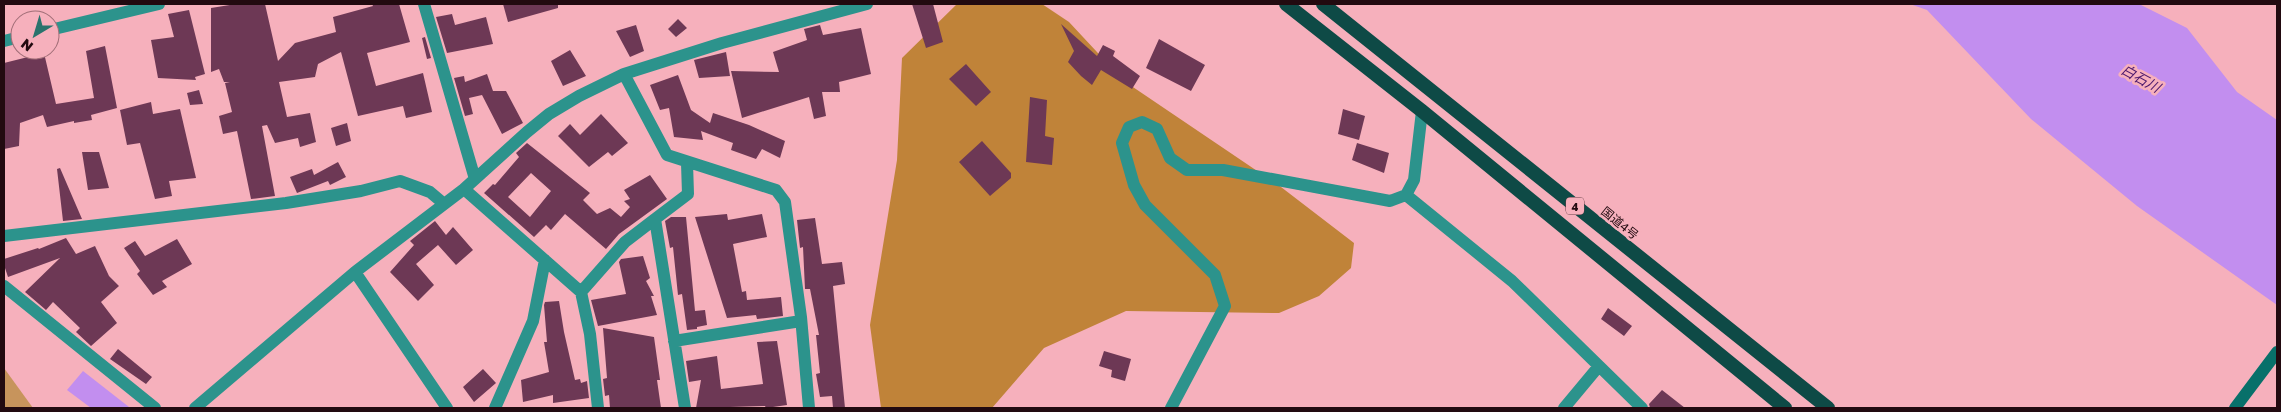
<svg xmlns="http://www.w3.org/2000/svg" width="2281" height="412" font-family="'Golos Text','Noto Sans JP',sans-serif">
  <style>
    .green { fill: #c7945c }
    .forest { fill: #c08339 }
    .water { fill: #c28eef }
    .building { fill: #6d3855; fill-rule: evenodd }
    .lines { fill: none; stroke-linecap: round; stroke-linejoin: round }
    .minor { stroke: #2c938c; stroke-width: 12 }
    .tertiary { stroke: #2c938c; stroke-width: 12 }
    .secondary { stroke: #08706a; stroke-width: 12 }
    .trunk { stroke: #0e4a46; stroke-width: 14 }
    .labels { text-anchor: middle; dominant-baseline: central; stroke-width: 5; stroke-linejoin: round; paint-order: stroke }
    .shield { fill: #f6b0bc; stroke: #623c44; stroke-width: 1 }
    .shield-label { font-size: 11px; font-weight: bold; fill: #220a10 }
    .street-label { font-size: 12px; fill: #220a10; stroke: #f6b0bc }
    .water-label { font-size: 14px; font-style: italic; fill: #4a176c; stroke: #f6b0bc }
  </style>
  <rect width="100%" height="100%" fill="#f6b0bc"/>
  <!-- green -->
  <path class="green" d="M4,368L33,408H4Z"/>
  <!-- forest -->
  <path class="forest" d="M957,4H1042L1069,22L1124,81L1281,187L1354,243L1351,268L1319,296L1279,313L1126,311L1044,348L992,408H881L870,325L897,160L902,58Z"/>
  <!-- water -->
  <path class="water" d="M1910,4H2139L2187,28L2237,92L2277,120V305L2137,206L2031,119L1927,10Z
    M83,371L129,407L128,408H91L67,390Z"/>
  <!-- building -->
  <path class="building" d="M236,4H265L278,61L295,43L336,32L333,17L373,6L372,4H399L410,42L367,53L376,86L423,73L432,112L406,118L403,106L358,116L341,52L318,64L315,77L279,82L287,117L310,113L316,142L300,147L298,138L275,143L267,125L262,126L275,196L251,199L237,131L223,134L219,116L232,112L225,83L230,82H224L219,69L211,72V8Z
    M503,4H558V8L508,22Z
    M912,4H933L943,42L926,48Z
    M189,10L205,74L195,77L196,80L158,78L151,40L174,37L168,14Z
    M452,14L455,25L486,17L493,44L447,53L436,17Z
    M678,19L687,28L676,37L668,29Z
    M1061,24L1097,56L1103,45L1115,51L1113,56L1140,76L1132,89L1101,70L1092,85L1081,76L1068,62L1074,51Z
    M636,25L644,51L630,57L616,31Z
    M820,25L823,35L861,28L871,74L839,82L840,92H822L826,116L814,119L809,97L742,118L731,71L779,72L773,52L807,40L804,29Z
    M425,37L431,58L427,59L422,38Z
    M1159,39L1205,65L1191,91L1146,68Z
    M105,46L117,108L91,115L92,120L74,123V121L47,127L43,115L20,123L19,146L4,149V63L44,53L56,104L94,98L86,51Z
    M570,50L586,76L563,86L551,61Z
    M726,52L730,76L699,78L694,60Z
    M966,64L991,92L976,106L949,79Z
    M487,74L493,91H506L523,123L502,134L482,95L469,98L473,114L465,116L454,78L464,76L465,82Z
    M678,75L691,110L710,123L713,113L749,125L785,141L780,158L762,149L756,159L731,150L733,143L701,131L703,140L674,137L669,108L660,110L650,85Z
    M199,90L203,104L190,105L187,93Z
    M1030,97L1047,100L1045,136L1054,138L1052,165L1026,162Z
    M151,102L153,114L180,109L196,178L169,181L172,196L155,199L140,143L127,145L120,110Z
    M1343,109L1365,116L1359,140L1338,134Z
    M601,114L628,143L612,156L608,152L589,167L558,136L570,124L580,135Z
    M347,123L351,141L336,146L331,128Z
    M982,141L1011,173V178L990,196L959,162Z
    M527,143L590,193L583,200L597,214L610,208L621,217L630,207L624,201L630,199L624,190L650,175L667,199L619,234L606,249L565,214L551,230L546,225L534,237L484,193L493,184L495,185L519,157L516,153ZM531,173L551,191L530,217L508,197Z
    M1357,143L1389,153L1384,173L1352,160Z
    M82,152H99L109,188L88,190Z
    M338,162L346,177L330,185L328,181L297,193L290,177L312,169L314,175Z
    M60,168L82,219L63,221L57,169Z
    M727,214L728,220L762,214L767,237L733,244L742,292L746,291L747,300L781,297L783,316L757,319L756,315L727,318L695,217Z
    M671,217H686L695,311L705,310L707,325L697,327V329L687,330L682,294L678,295L673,247L670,248L665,221Z
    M815,218L822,264L842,262L845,284L833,286L845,408H833L832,396L820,397L816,374L820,373L816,335H819L810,289H805L803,247L800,248L797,220Z
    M435,221L446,235L453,227L473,250L456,265L438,245L416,264L434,285L418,301L390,272L414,245L410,241Z
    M66,238L76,254L95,246L109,276L119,286L101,302L117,323L91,346L76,332L80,328L53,302L46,310L25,292L60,258L8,277L4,265V259L38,248L39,249Z
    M177,239L192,264L162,281L167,287L153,295L137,274L140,271L124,248L135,241L145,256Z
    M643,256L650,278L646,281L654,296H651L657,315L598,326L591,300L626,294L619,262L621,259Z
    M559,301L564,332L575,380L580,379L581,383L587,381L589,398L553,403V395L523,402L521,380L549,372L544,342H547L544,305L545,302Z
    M1608,308L1632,326L1624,336L1601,319Z
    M603,328L654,337L660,380H657L661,408H610L609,395L605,396L603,379L607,378Z
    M777,341L787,405L766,408L765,406L696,408L701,380L689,382L686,361L717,356L721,389L763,384L757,342Z
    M118,349L152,377L146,384L110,359Z
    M1104,351L1131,359L1125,381L1111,377L1112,370L1099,366Z
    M483,369L496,383L474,402L463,387Z
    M1662,390L1685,408H1650L1649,404Z"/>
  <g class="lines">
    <!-- minor -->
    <path class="minor" d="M424,4L475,179
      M624,74L667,155L776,190L785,202L801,317L809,408
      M464,189L581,292L590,334L598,408
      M1406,195L1512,281L1642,408
      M4,236L286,203L361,191L400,181L430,192L443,203
      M355,272L447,408
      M4,286L155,408
      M581,292L625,242L655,219
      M674,341L801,321
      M195,408L355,272L464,189L527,132L549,114L579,96L624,74L722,43L867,4
      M495,408L533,321L545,260
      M685,408L655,219L688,194L687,163
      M1171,408L1225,306L1215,275L1145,205L1134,185L1122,143L1129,127L1142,122L1157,129L1170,158L1187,170H1223L1390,201L1406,195L1414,180L1422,111
      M1564,408L1599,366"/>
    <!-- tertiary -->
    <path class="tertiary" d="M50,30L159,4
      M4,41L20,37"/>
    <!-- secondary -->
    <path class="secondary" d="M2235,408L2277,352"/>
    <!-- trunk -->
    <path class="trunk" d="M1286,4L1422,111L1785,408
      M1323,4L1828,408"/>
  </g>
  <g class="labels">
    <!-- shield labels -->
    <rect class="shield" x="1566" y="197.5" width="18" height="17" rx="4"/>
    <g class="shield-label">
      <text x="1575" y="206">4</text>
    </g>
    <!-- street labels -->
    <g class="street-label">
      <text transform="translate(1620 223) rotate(39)">国道4号</text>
    </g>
    <!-- water labels -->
    <g class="water-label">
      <text transform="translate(2141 78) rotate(29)">白石川</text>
    </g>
  </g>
  <!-- border -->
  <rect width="2281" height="412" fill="none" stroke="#220a10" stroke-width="10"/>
  <!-- north arrow -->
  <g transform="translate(35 35) rotate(218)"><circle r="24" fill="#f6b0bc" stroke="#a16e77"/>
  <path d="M0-4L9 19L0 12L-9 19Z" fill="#2a736d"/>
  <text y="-8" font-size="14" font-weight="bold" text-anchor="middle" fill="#220a10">N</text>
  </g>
</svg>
